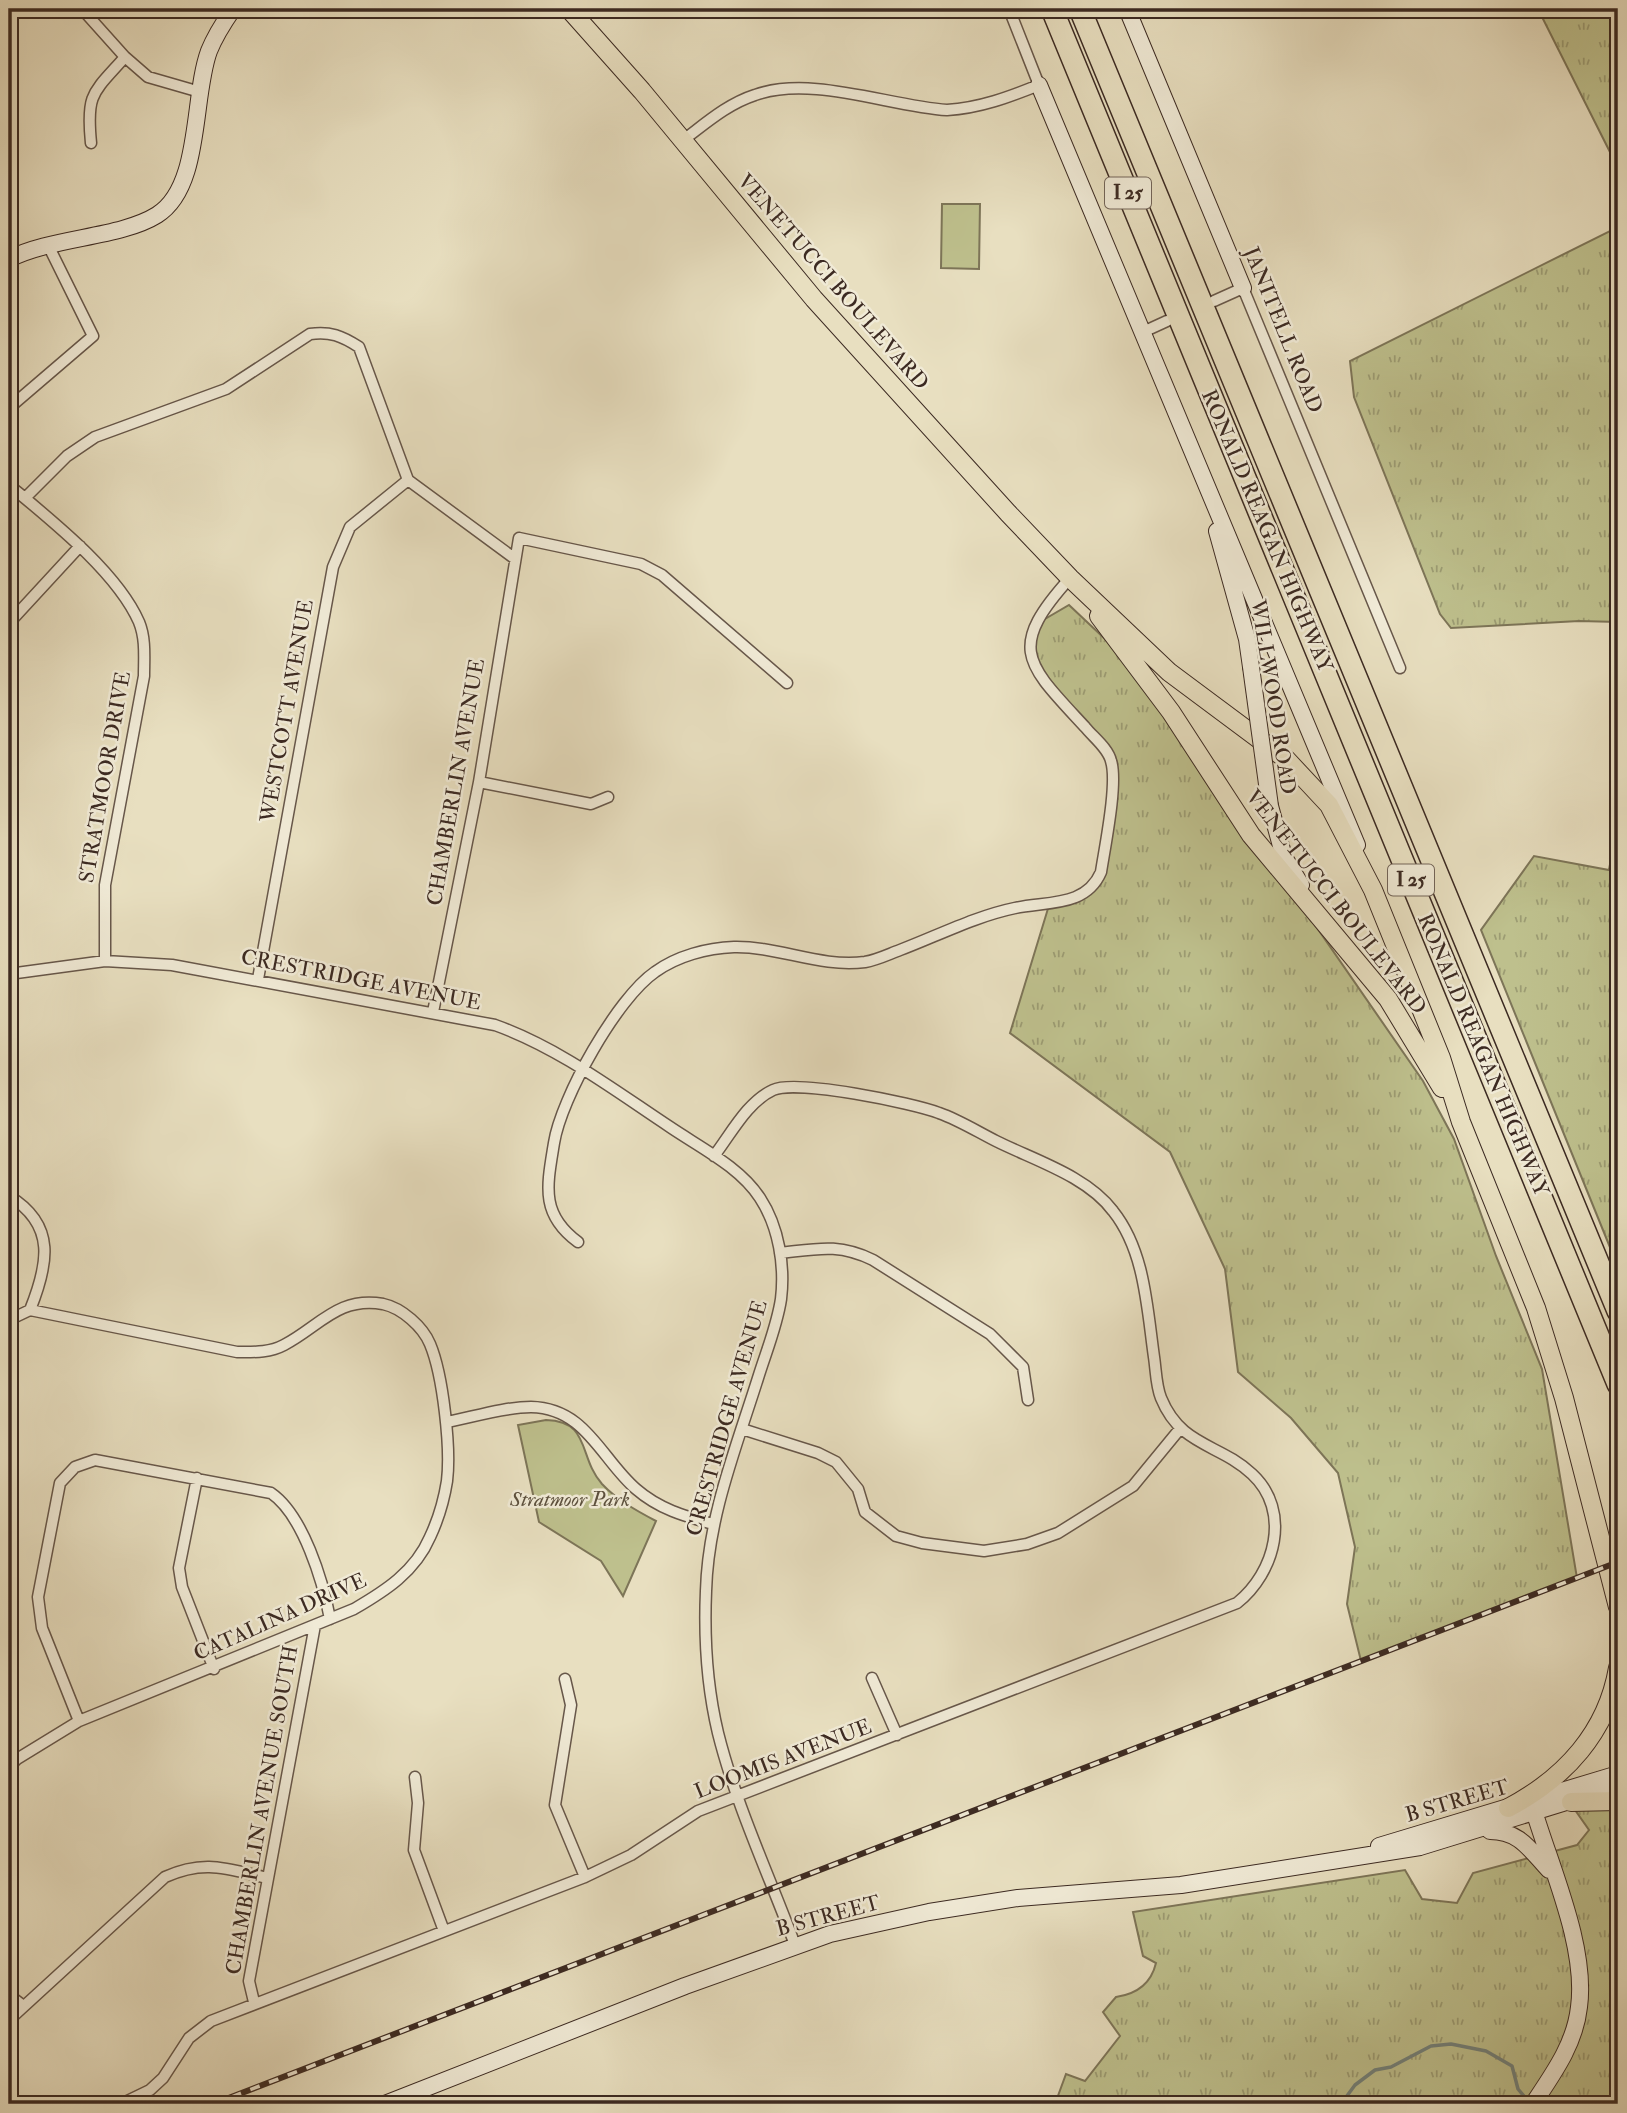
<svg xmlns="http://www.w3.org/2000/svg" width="1627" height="2113" font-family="'IM FELL Double Pica',serif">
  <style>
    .grass { fill: url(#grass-tufts); stroke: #7d7558; stroke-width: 2 }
    .park { fill: #bec08d; stroke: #7d7558; stroke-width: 2 }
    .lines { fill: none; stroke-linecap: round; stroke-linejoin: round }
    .stream { stroke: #73827c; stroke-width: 3.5 }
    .street-casing { stroke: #67574a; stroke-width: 13 }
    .secondary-casing { stroke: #3c2a22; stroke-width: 18 }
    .primary-casing { stroke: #3c2a22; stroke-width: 20 }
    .highway-casing { stroke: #3c2a22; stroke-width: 24 }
    .street { stroke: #f0ead6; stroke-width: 10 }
    .secondary { stroke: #f0ead6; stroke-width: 16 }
    .primary { stroke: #e8dfc0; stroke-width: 18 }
    .highway { stroke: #e8dfc0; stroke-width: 21 }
    .rail-casing { stroke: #3c2a22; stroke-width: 6 }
    .rail { stroke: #f0ead6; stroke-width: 3.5; stroke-dasharray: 10; stroke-linecap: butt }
    .secondary-bridge-casing { stroke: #3c2a22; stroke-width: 18; stroke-linecap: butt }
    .secondary-bridge { stroke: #f0ead6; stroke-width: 16 }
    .labels { text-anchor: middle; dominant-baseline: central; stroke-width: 5; stroke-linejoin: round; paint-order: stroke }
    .shield { fill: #f0ead6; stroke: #726458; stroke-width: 2 }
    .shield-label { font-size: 19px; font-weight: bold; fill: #3c2a22 }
    .street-label { font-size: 21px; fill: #3c2a22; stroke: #f0ead6 }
    .park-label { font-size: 21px; font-style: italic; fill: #5c503d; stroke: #f0ead6 }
  </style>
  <defs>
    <pattern id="grass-tufts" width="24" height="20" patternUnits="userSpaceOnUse" patternTransform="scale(1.75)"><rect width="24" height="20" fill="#bec08d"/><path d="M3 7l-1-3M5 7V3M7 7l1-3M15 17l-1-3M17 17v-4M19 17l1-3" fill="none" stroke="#9c9c73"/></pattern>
  </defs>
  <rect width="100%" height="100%" fill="#e8dfc0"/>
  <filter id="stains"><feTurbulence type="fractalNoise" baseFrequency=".00286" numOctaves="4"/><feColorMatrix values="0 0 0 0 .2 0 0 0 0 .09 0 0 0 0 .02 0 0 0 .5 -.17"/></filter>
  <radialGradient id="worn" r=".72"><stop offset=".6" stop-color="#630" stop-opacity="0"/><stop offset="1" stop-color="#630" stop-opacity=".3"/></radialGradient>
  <!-- grass -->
  <path class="grass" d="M1538,9H1618V168Z
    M1618,227V622L1579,621L1451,628L1440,614L1354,397L1350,361Z
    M1069,605L1140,672L1423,1081L1454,1139L1496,1256L1542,1369L1577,1578L1361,1661L1347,1604L1355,1547L1338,1473L1291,1418L1238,1372L1225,1269L1170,1152L1010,1033L1050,902L1083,896L1101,872L1112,781L1104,748L1032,657L1033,626Z
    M1618,819V1267L1481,930L1534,856L1609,870Z
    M1618,1793V2104H1055L1066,2074L1085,2081L1120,2036L1103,2012L1116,1997C1137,1994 1151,1984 1156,1963L1143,1956L1133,1912L1405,1870L1422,1899L1457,1903L1473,1873L1577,1845L1589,1830L1573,1807Z"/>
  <!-- park -->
  <path class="park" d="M942,204H980L979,269L941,268Z
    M546,1420C591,1421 578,1457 602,1484C617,1500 637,1511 656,1521L623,1596L601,1561L539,1522L518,1425Z"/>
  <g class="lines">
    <!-- stream -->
    <path class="stream" d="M1341,2104L1355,2085L1375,2070L1391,2067L1431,2046L1451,2044L1486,2051L1512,2066L1518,2089L1528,2101"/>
    <!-- street casing -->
    <g class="street-casing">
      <path id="street" d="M82,9L125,57L148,77L200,92
        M682,141C705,124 727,104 755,95C811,75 889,106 947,110C980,108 1009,97 1039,85L1009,9
        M91,143C86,93 93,93 125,57
        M1214,301L1243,288L1400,668
        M1143,332L1167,321
        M9,408L93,336L48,245
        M9,485C51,520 117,572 139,622C146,639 144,658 144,676L105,885V961
        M25,498L67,456L95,437L226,389L310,334C330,331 342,336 359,347L408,480L514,558
        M9,623L80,546
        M479,782L591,804L608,797
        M9,974L105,961L172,965L495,1025C559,1048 614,1090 670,1127C701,1148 740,1167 760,1198C779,1227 785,1266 781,1299C777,1326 766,1352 758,1378C736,1448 708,1517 706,1591C704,1638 707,1687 718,1733C736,1805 769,1875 795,1945
        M258,979L333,567L350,527L408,480
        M433,1012L479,782L519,538L641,564L662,575L787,683
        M9,1196C57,1225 48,1265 30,1310
        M578,1242C540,1214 547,1186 554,1143C561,1098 617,998 655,972C677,956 707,948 734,947C778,946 820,968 865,962C877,960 889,954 900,950C937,936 976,916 1015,908C1048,901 1086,907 1101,872C1105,846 1118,783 1111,761C1108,748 1093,737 1085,727C1026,663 1006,649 1070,578
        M780,1253C817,1249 838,1243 873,1260L990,1334L1023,1367L1028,1400
        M9,1320L30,1310
        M447,1422C473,1417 504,1407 531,1407C586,1408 601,1459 636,1489C659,1509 684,1516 713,1524
        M742,1429L818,1453L836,1462L858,1489L865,1512L896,1536L922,1543L984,1551L1027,1544L1058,1533L1133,1486L1179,1430
        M197,1478L179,1568L182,1587L214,1669
        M872,1678L897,1735
        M565,1679L571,1705L555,1805L585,1877
        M79,1721L42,1628L38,1597L60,1483L75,1467L95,1460L271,1493C303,1515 323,1581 330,1619
        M9,1767L17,1759L79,1721L354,1609C385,1591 415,1572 430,1537C438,1520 444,1500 447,1481C451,1448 443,1375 430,1344C423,1327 402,1308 383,1304C338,1296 319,1327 284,1345C269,1353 253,1352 237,1352L30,1310
        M415,1777L418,1803L414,1850L444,1931
        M9,1995L22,2005
        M254,2002L249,1981L315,1625
        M9,2020L165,1877C205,1859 227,1869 268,1878
        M121,2104L150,2090L163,2078L189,2038L211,2021L585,1877L631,1855L698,1811L1237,1603C1275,1573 1292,1511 1252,1474C1219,1443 1181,1447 1161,1398C1156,1386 1156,1370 1154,1357C1147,1308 1145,1251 1113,1211C1087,1176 1034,1160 996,1141C978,1132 959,1120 939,1113C913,1103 796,1079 773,1090C747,1102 731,1134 714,1156"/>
    </g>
    <!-- secondary casing -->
    <g class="secondary-casing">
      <path id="secondary" d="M1127,9L1243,288
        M1039,85L1357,845
        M9,259C52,237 120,238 157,215C202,187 192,97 209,51C215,36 224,22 233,9
        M1217,531L1247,639L1251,667
        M1270,806L1284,857L1301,885
        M1490,1831C1520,1831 1530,1850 1549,1870
        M1379,1846L1618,1774
        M385,2104L685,1986L830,1934L929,1912L1018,1898L1181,1885L1420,1847L1618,1786
        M1533,2104C1553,2074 1575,2044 1579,2007C1587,1948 1552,1870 1535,1814"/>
    </g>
    <!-- primary casing -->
    <g class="primary-casing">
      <path id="primary" d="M569,9L642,91L814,299L1008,513L1070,578L1169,672L1287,760L1329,805L1373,890L1441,1058L1461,1122L1536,1308L1564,1398L1618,1607
        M1099,616L1171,712L1251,835L1388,999L1442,1088
        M1571,1802L1618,1801
        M1508,1808C1565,1778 1607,1732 1618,1668"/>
    </g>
    <!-- highway casing -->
    <g class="highway-casing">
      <path id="highway" d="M1052,9L1618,1384
        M1080,9L1618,1311"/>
    </g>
    <!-- street -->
    <use href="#street" class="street"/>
    <!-- secondary -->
    <use href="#secondary" class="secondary"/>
    <!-- primary -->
    <use href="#primary" class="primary"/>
    <!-- highway -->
    <use href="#highway" class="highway"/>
    <!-- rail casing -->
    <g class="rail-casing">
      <path id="rail" d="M213,2104L1618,1562"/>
    </g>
    <!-- rail -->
    <use href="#rail" class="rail"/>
    <!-- secondary-bridge casing -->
    <g class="secondary-bridge-casing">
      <path id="secondary-bridge" d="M1251,667L1270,806"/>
    </g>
    <!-- secondary-bridge -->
    <use href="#secondary-bridge" class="secondary-bridge"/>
  </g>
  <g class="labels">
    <!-- shield labels -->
    <g class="shield">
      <rect x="1105" y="177.5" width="46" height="31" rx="5"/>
      <rect x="1388" y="864.5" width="46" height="31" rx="5"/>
    </g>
    <g class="shield-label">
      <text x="1128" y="193">I 25</text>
      <text x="1411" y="880">I 25</text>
    </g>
    <!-- street labels -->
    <g class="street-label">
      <text transform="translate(833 282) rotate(49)">VENETUCCI BOULEVARD</text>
      <text transform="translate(1283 330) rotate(68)">JANITELL ROAD</text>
      <text transform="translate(1267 531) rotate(67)">RONALD REAGAN HIGHWAY</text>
      <text transform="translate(1273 697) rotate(81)">WILLWOOD ROAD</text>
      <text transform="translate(287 711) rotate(-80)">WESTCOTT AVENUE</text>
      <text transform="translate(105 777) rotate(-80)">STRATMOOR DRIVE</text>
      <text transform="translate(456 782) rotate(-80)">CHAMBERLIN AVENUE</text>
      <text transform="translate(1336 902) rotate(52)">VENETUCCI BOULEVARD</text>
      <text transform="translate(361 980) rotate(11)">CRESTRIDGE AVENUE</text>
      <text transform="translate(1483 1055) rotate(67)">RONALD REAGAN HIGHWAY</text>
      <text transform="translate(727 1418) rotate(-74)">CRESTRIDGE AVENUE</text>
      <text transform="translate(280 1617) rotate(-24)">CATALINA DRIVE</text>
      <text transform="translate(783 1759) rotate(-21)">LOOMIS AVENUE</text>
      <text transform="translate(1457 1801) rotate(-16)">B STREET</text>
      <text transform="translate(262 1810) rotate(-80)">CHAMBERLIN AVENUE SOUTH</text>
      <text transform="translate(828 1916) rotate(-15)">B STREET</text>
    </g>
    <!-- park labels -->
    <g class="park-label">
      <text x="570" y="1499">Stratmoor Park</text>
    </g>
  </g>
  <!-- margin -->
  <rect width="1627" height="2113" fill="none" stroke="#e8dfc0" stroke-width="35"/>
  <rect x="10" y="10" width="1606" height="2092" fill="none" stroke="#3c2a22" stroke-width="3.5"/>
  <rect x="18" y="18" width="1592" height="2078" fill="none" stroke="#3c2a22" stroke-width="2"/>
  <rect width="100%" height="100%" filter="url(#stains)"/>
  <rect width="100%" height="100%" fill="url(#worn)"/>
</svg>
